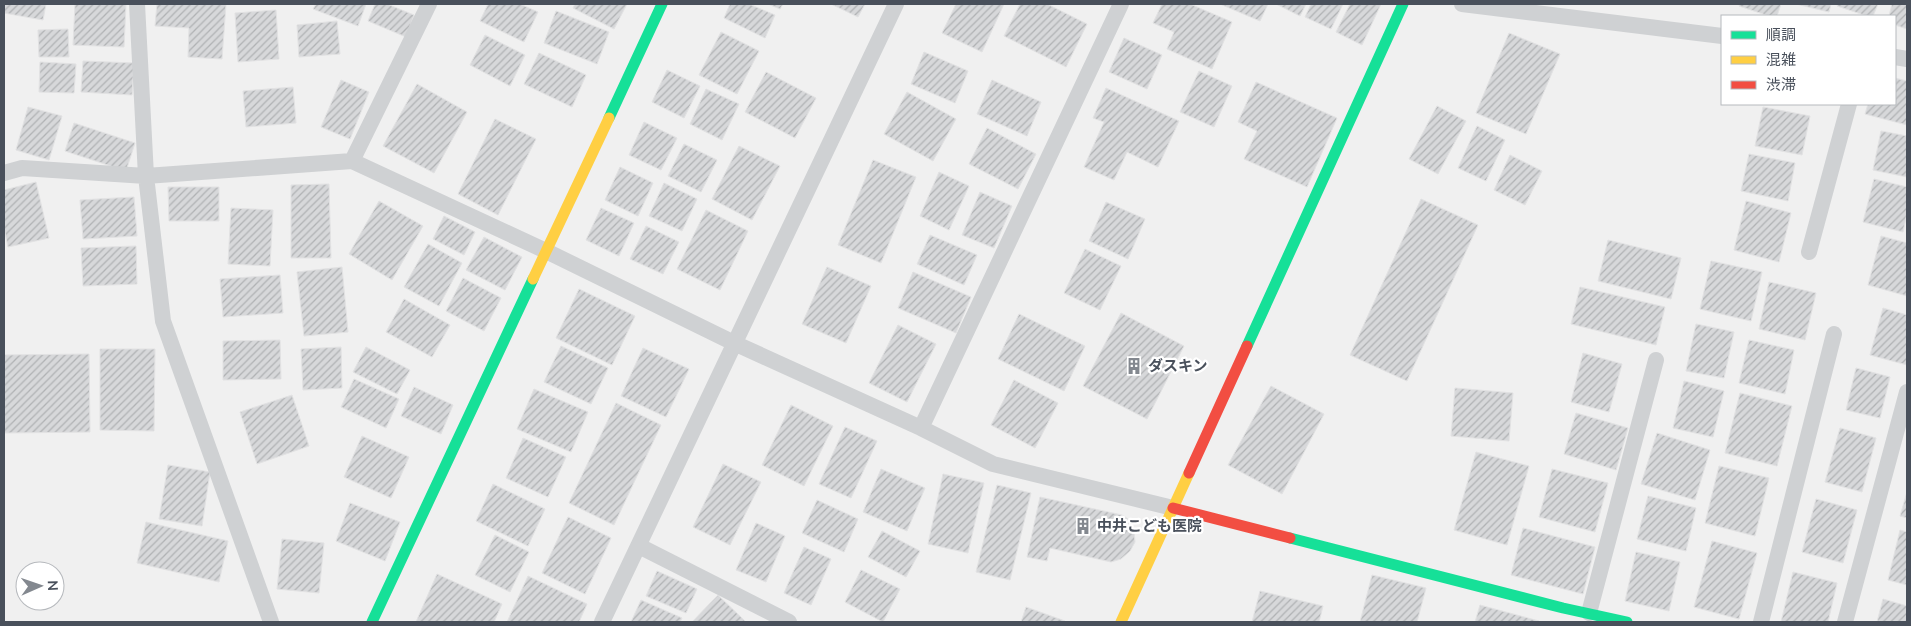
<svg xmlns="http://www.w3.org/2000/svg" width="1911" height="626" font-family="'Nunito Sans','Noto Sans JP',sans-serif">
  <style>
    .building { fill: url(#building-hatch); stroke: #e2e2e3 }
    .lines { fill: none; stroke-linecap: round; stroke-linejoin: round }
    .lane { stroke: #cfd1d3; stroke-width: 16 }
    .fast { stroke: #16e098; stroke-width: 11 }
    .slow { stroke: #ffcf43; stroke-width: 11 }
    .jam { stroke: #f24e42; stroke-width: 11 }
    .labels { text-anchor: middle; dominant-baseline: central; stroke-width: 4.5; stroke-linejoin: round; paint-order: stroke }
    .poi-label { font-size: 15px; font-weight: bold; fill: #49505b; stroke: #fff; text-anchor: start }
  </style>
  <defs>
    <pattern id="building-hatch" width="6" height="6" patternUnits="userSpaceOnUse" patternTransform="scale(1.25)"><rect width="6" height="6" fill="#d7d8da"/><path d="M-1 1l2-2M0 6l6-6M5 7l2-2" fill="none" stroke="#b0b2b4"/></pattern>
  </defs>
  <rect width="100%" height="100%" fill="#f0f0f0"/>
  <!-- building -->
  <path class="building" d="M5,4H46L43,20L4,13Z
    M75,4H126L124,47L73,45Z
    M157,4H226L222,59L188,57L189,28L155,26Z
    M316,4H366L358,26L313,9Z
    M375,4H387L414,15L406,37L368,21Z
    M488,4H520L538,12L524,42L480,21Z
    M575,4H627L614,29L573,8Z
    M730,4H749L775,15L765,38L724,18Z
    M768,4H783L780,9Z
    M831,4H865L858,17Z
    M956,4H1004L982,52L942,33Z
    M1020,4H1047L1087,24L1066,67L1004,36Z
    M1162,4H1190L1232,22L1212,69L1167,49L1174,32L1153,23Z
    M1220,4H1268L1260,21Z
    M1276,4H1306L1300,16Z
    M1311,4H1343L1331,29L1305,17Z
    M1350,4H1381L1362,45L1336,32Z
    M1740,4H1781L1777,16H1769L1739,6Z
    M1796,4H1831L1829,12Z
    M1838,4H1878L1873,16H1867L1837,6Z
    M1892,4H1907V29L1895,25V16H1889Z
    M276,10L279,59L238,62L235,13Z
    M556,11L609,32L597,64L544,43Z
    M337,21L340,54L299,57L297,25Z
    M68,29L69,57H39L38,30Z
    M721,32L759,51L737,94L699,75Z
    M1509,33L1560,54L1526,134L1476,113Z
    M485,35L525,55L510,86L470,65Z
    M1124,38L1162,55L1147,89L1109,72Z
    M924,52L968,71L955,103L911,84Z
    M539,53L586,75L572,107L524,84Z
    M83,61L134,63L132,95L81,92Z
    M40,62L76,64L74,93L39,92Z
    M667,70L700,86L684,118L652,102Z
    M1199,71L1232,86L1214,127L1180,112Z
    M766,72L816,98L795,138L745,112Z
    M1895,78L1907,81V125L1865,114L1868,104H1895Z
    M341,80L369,92L350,139L321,127Z
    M992,80L1041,102L1027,136L977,114Z
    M1256,82L1337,118L1307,187L1244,159L1257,131L1238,122Z
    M417,84L467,112L434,173L383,146Z
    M293,87L296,123L246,127L243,91Z
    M1106,88L1179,121L1158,167L1127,152L1114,180L1084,167L1104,122L1093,118Z
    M706,89L739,104L722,140L690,124Z
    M907,92L956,119L933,161L884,134Z
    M1437,106L1466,121L1438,174L1409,159Z
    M28,107L62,116L49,160L16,150Z
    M1763,107L1810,116L1802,155L1755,146Z
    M495,119L536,139L498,215L458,194Z
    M644,122L677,138L661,170L629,155Z
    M74,123L135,143L126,171L65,151Z
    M1477,126L1505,140L1486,181L1458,168Z
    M987,128L1036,154L1018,189L969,164Z
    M1881,131L1907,136V177L1873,170Z
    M684,144L717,160L701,192L668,176Z
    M739,146L780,166L752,220L712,199Z
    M1749,154L1795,163L1788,201L1741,191Z
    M1510,155L1542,171L1525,205L1494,190Z
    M873,160L916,177L881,263L838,245Z
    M620,167L653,183L638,216L605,200Z
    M939,172L969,186L949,230L920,216Z
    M1874,179L1907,187V213L1903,232L1863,222Z
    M36,182L49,238L8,247L4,228V190Z
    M664,183L697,199L682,231L649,216Z
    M329,184L331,258H291V185Z
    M168,187H219V221H169Z
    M980,192L1012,206L994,248L962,235Z
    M134,197L137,236L83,239L80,200Z
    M1421,199L1478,225L1407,381L1350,355Z
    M379,201L423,226L392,280L349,254Z
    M1746,201L1791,213L1779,262L1734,250Z
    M1106,202L1145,219L1128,259L1089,241Z
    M231,208L273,210L270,266L228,264Z
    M601,208L634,223L619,256L586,240Z
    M706,210L748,231L720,290L677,269Z
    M444,216L475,232L464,255L433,239Z
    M646,226L679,242L663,274L630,259Z
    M930,235L977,255L964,285L917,264Z
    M1881,236L1907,243V296L1868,285Z
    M484,237L522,257L505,290L466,270Z
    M1608,240L1681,258L1671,299L1598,281Z
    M428,244L462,263L439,306L404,287Z
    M136,246L137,284L83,286L81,248Z
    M1085,249L1121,266L1100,310L1064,293Z
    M1711,261L1762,272L1751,321L1700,309Z
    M342,267L348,332L304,336L297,272Z
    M827,267L871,286L846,343L802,324Z
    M913,272L971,297L956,333L898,308Z
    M280,275L283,313L223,317L220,279Z
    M463,278L501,298L484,331L446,311Z
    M1769,282L1816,293L1805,340L1759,329Z
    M1580,287L1665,307L1656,345L1571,324Z
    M579,289L635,316L612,365L556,338Z
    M404,299L450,325L432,357L386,332Z
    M1883,308L1907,315V365L1870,355Z
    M1121,313L1184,346L1147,419L1083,386Z
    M1019,314L1085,346L1064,391L998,359Z
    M1696,324L1734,332L1724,378L1686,371Z
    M898,325L936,344L907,402L869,383Z
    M280,340L281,379L223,380V341Z
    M1749,340L1794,350L1785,394L1739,383Z
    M561,346L608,368L591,404L544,382Z
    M341,347L342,388L303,390L301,349Z
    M366,347L410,370L397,394L353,372Z
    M643,348L689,369L666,417L621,396Z
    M100,349H155L154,431L100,430Z
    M1583,353L1622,364L1609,412L1571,402Z
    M89,354L90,432L4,433V355Z
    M1856,368L1890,377L1880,418L1846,410Z
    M354,379L399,399L386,428L341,407Z
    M1014,380L1058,403L1035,448L991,425Z
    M1684,381L1724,391L1713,437L1673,428Z
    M1271,386L1324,414L1282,494L1228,465Z
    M414,387L453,405L441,434L401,416Z
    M1455,388L1513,393L1509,441L1451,436Z
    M534,389L588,412L571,452L517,429Z
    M1740,393L1792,406L1777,466L1725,453Z
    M292,395L309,446L257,464L240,412Z
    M616,403L661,425L614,525L569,503Z
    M791,405L833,426L804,486L762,465Z
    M1576,413L1628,428L1616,470L1564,454Z
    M845,427L877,441L851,498L819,484Z
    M1840,428L1876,438L1862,492L1825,482Z
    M1657,433L1710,450L1695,500L1641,484Z
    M362,436L409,457L391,498L344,477Z
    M523,438L566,457L548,497L506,478Z
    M1476,452L1529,466L1507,545L1454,530Z
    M723,464L761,482L730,545L693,527Z
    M168,465L210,472L202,526L159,519Z
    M1719,466L1769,478L1755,536L1705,523Z
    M881,469L925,488L907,531L863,512Z
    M1552,469L1608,483L1595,532L1539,517Z
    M943,474L984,483L968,553L928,544Z
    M493,484L545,509L528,546L476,521Z
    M997,485L1031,493L1010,580L976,572Z
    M1907,492V518L1900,516Z
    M1648,496L1696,508L1686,551L1637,539Z
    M1040,497L1122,515L1131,521L1134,531L1135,542L1130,551L1121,559L1111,562L1050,548L1047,561L1027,557Z
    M1816,499L1857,510L1843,563L1802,552Z
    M817,500L858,519L844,552L802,533Z
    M350,503L400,522L385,561L336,541Z
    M568,517L611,538L585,594L542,573Z
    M146,522L228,541L219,582L137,563Z
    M756,523L785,536L766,582L736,570Z
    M1523,528L1595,547L1583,594L1511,575Z
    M1900,530L1907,532V585L1888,580Z
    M882,531L920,551L906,577L868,557Z
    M495,535L529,552L510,592L475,575Z
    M282,539L324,543L319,593L277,589Z
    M1712,541L1757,553L1739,619L1694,607Z
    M804,547L831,559L811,605L784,593Z
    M1636,552L1680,562L1669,611L1625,601Z
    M861,570L900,589L883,622L845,602Z
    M657,571L697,589L686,613L646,596Z
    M1793,572L1837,583L1828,622H1781Z
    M437,574L502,604L494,622H416Z
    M1372,575L1426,588L1417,622H1360Z
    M528,576L587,604L579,622H507Z
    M1260,591L1323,606L1319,622H1252Z
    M718,595L746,622H692Z
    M1883,599L1907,606V622H1877Z
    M641,600L682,618L680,622H631Z
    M1480,605L1539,621V622H1475Z
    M1026,607L1065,621V622H1021Z"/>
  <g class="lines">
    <!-- lane -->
    <path class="lane" d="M137,4L146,176L163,321L271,622
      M429,4L352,161L546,251L734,343L921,428L993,464L1173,508
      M1462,4L1722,36
      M1895,57L1907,59
      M4,173L22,168L146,176L352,161
      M1809,252L1849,104
      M921,428L1121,4
      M639,546L789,622
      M1589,613L1656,360
      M602,622L896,4
      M1761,622L1834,334
      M1845,622L1907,392"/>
    <!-- fast -->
    <path class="fast" d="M609,118L662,4
      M1247,346L1403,4
      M1290,538L1563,608L1627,622
      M372,622L533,279"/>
    <!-- slow -->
    <path class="slow" d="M533,279L609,118
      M1121,622L1189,473"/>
    <!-- jam -->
    <path class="jam" d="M1189,473L1247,346
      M1173,508L1290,538"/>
  </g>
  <!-- icons -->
  <defs>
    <g id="building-bare" transform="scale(1.35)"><path d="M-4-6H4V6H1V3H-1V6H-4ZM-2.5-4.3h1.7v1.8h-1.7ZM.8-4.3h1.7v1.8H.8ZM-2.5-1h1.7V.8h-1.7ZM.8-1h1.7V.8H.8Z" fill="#83888f" stroke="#fff" stroke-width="2.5" paint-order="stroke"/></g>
  </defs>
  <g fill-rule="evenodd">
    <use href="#building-bare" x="1134" y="366"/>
    <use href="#building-bare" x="1083" y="526"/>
  </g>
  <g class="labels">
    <!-- poi labels -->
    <g class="poi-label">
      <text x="1148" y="366">ダスキン</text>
      <text x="1097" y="526">中井こども医院</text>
    </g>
  </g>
  <!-- border -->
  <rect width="1911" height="626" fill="none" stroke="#49505b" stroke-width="10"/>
  <!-- legend -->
  <rect x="1721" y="15" width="175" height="90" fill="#ffffff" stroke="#b6b9bd"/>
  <rect x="1731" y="31" width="25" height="8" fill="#16e098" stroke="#b6b9bd"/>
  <text x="1766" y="40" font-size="15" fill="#49505b">順調</text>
  <rect x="1731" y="56" width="25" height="8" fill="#ffcf43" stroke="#b6b9bd"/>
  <text x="1766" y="65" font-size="15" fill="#49505b">混雑</text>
  <rect x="1731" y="81" width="25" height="8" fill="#f24e42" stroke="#b6b9bd"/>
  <text x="1766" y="90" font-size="15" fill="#49505b">渋滞</text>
  <!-- north arrow -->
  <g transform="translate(40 586) rotate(88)"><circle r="24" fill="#ffffff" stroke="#b6b9bd"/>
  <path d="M0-4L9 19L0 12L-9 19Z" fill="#83888f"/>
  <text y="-8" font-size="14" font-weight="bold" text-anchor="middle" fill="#49505b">N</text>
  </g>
</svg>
